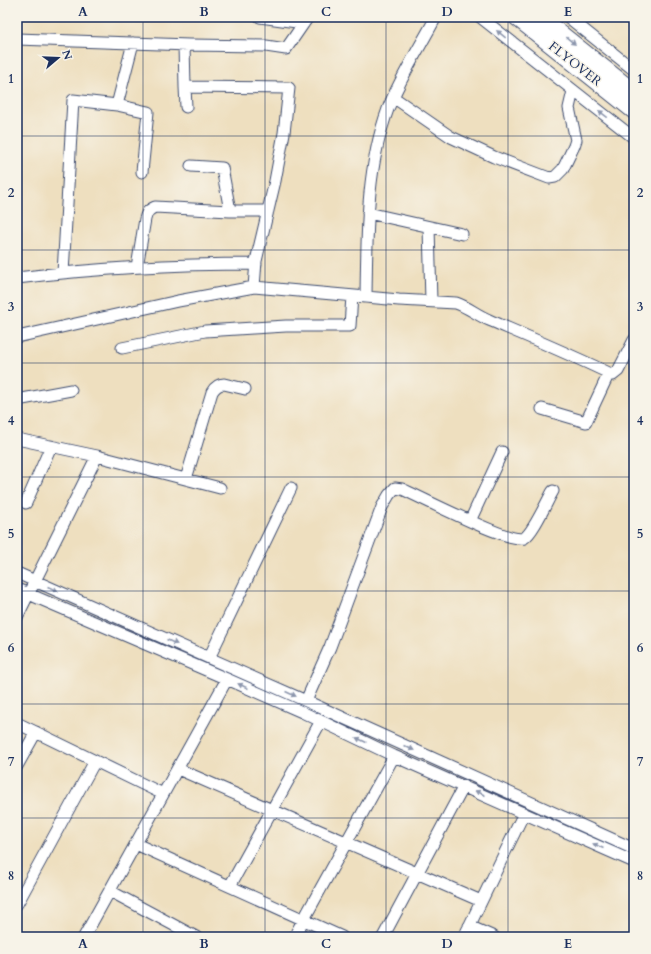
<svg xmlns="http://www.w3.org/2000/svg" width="651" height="954" font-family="Cardo,serif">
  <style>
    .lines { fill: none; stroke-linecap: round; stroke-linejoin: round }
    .minor-casing { stroke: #3b496d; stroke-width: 13 }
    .highway-casing { stroke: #3b496d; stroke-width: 18 }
    .minor { stroke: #fff; stroke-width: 11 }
    .highway { stroke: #fff; stroke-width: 16 }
    .oneway { fill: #8d97ae }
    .grid { fill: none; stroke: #1b2f5e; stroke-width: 1; stroke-opacity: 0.55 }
    .labels { text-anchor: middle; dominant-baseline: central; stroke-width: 3; stroke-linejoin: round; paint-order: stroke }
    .street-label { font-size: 13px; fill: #1b2f5e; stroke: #f7f3e8 }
    .neatline { fill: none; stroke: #1b2f5e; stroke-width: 1.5 }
    .grid-label { font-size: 13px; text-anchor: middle; font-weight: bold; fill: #1b2f5e }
  </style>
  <rect width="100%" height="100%" fill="#f7f3e8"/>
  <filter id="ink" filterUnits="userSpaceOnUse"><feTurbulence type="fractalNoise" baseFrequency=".025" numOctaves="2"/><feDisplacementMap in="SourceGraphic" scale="8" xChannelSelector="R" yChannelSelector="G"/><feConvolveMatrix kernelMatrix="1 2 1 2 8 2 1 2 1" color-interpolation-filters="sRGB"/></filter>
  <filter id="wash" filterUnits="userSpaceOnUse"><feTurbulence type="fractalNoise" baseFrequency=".012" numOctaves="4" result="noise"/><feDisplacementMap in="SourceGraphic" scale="16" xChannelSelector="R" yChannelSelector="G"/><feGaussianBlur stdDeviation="0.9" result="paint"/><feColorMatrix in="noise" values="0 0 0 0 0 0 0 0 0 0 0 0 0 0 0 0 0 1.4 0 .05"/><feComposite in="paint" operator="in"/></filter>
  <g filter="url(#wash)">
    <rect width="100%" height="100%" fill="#eedfbf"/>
  </g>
  <g filter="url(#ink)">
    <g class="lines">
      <!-- minor casing -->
      <g class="minor-casing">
        <path id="minor" d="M260,17L304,23
          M480,17L634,138
          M568,17L634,70
          M17,39L189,45L266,46L286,49L308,17
          M133,43L117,105L148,112L142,172
          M184,45L185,87L289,88L284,133L275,181L256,261L254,287L366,297C367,234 366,169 388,109C400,78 420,47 436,17
          M185,87L186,107
          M393,97L451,137L494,157L549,178L555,177L563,169L574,146L576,140L569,108L573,91
          M191,166L222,168L230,211H268
          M368,213L462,234
          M429,227L431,301
          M137,267L145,219C147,212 148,210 155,207L230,211
          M63,273L73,100L117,105
          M17,278C97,268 176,264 256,264
          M366,297L399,300L456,303C468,307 477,315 489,320C531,338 572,355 613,375L618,371L634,340
          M17,337L178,301L254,287
          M122,348L205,331L286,326H350L352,296
          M17,400L71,390
          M542,409L586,422L609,373
          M17,439L97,456
          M186,479L212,392C215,387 218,384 224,384L245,389
          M26,503L51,446
          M470,521L502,452
          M17,573L306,701L634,849
          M17,589L227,679L302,712L394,756L634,862
          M17,617L97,456L220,488
          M209,658L291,488
          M306,701L330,647L382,507L389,495L395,488L402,489C420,497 511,544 524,538C533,533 547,501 553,491
          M17,723L163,794
          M17,766L36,732
          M178,769L481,901
          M136,844L342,937
          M230,886L321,721
          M110,891L196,937
          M17,904L95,761
          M469,926L494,937
          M84,937L227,679
          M294,937L394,756
          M383,937L464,786
          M464,937L524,813"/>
      </g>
      <!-- highway casing -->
      <g class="highway-casing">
        <path id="highway" d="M516,17L634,111
          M540,17L634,92"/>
      </g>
      <!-- minor -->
      <use href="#minor" class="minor"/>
      <!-- highway -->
      <use href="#highway" class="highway"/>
    </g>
    <!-- one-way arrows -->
    <defs><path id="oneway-solid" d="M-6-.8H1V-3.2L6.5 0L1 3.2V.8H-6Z"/></defs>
    <g class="oneway">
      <use href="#oneway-solid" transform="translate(501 34) rotate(-141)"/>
      <use href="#oneway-solid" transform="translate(571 41) rotate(39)"/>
      <use href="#oneway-solid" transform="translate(603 114) rotate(-142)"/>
      <use href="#oneway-solid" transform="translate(53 589) rotate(24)"/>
      <use href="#oneway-solid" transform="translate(172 642) rotate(24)"/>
      <use href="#oneway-solid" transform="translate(243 686) rotate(-156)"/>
      <use href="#oneway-solid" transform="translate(291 694) rotate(24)"/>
      <use href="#oneway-solid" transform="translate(361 740) rotate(-155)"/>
      <use href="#oneway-solid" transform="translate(409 748) rotate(24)"/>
      <use href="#oneway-solid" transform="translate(480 793) rotate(-156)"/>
      <use href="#oneway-solid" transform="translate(598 846) rotate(-156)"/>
    </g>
  </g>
  <!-- grid -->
  <path class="grid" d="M143,17V937M265,17V937M386,17V937M508,17V937M17,136H634M17,250H634M17,363H634M17,477H634M17,591H634M17,704H634M17,818H634"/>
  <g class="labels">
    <!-- street labels -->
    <g class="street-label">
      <text transform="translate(575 64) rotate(38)">FLYOVER</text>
    </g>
  </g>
  <!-- margin -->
  <rect width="651" height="954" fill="none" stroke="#f7f3e8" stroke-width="44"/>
  <!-- north arrow -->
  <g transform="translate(58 58) rotate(71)" stroke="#f7f3e8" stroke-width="3" paint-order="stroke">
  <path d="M0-3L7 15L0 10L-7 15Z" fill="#1b2f5e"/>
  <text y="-6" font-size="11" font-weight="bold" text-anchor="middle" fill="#1b2f5e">N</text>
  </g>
  <rect x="22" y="22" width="607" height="910" class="neatline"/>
  <g class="grid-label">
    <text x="83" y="16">A</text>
    <text x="204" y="16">B</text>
    <text x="326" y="16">C</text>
    <text x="447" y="16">D</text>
    <text x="568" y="16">E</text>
    <text x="11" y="83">1</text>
    <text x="640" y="83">1</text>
    <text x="11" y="197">2</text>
    <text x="640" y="197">2</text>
    <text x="11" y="311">3</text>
    <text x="640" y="311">3</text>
    <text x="11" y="425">4</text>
    <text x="640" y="425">4</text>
    <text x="11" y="538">5</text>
    <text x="640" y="538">5</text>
    <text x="11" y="652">6</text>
    <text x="640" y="652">6</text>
    <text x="11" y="766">7</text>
    <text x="640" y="766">7</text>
    <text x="11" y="880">8</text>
    <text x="640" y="880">8</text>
    <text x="83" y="948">A</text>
    <text x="204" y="948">B</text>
    <text x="326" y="948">C</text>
    <text x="447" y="948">D</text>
    <text x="568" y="948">E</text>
  </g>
</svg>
